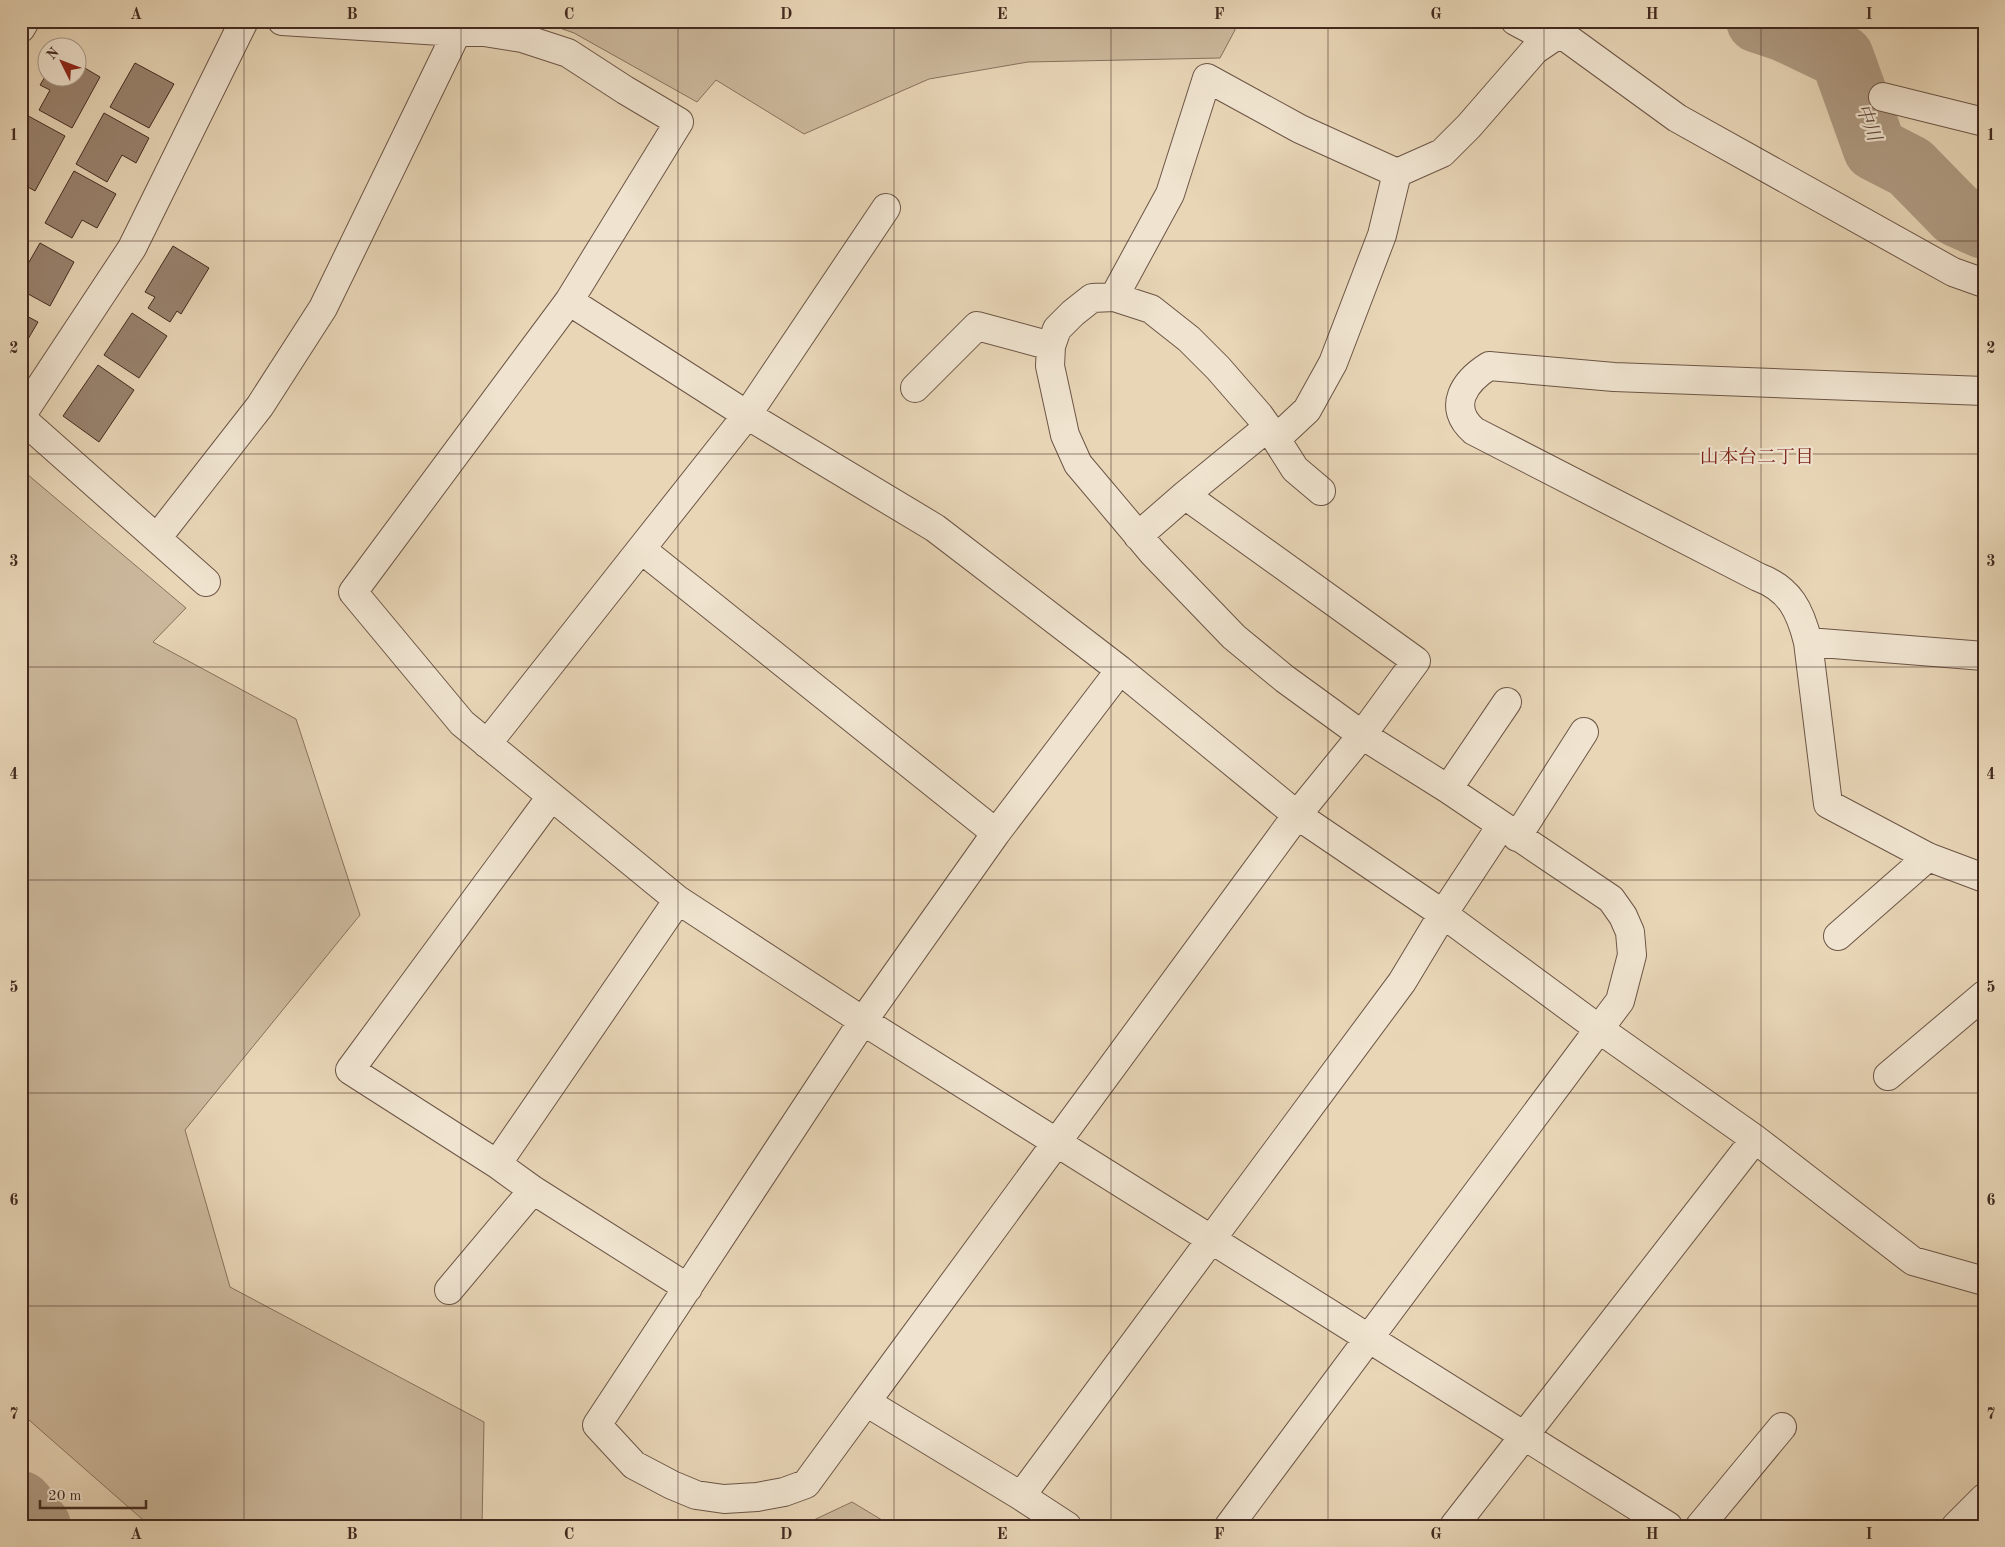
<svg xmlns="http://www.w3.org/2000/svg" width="2005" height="1547" font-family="'Old Standard TT','Noto Serif JP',serif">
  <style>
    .green { fill: #ccb99d; stroke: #88725e }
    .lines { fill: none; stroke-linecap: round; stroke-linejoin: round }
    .river { stroke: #b09c84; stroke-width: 64 }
    .building { fill: #99836f; stroke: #432a20 }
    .street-casing { stroke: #6c5546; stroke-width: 30 }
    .street { stroke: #f0e4d0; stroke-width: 28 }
    .grid { fill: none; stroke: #432a20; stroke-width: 1; stroke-opacity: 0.55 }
    .labels { text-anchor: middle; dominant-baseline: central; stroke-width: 4.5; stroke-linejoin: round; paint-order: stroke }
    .water-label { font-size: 19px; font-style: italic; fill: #5e4639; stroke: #f0e4d0 }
    .neighbourhood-label { font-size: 19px; fill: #7a1f14; stroke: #f0e4d0 }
    .neatline { fill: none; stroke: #432a20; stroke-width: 2 }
    .grid-label { font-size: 16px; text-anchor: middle; font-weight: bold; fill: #432a20 }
  </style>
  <rect width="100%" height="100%" fill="#e8d6b7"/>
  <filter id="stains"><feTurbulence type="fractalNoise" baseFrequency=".004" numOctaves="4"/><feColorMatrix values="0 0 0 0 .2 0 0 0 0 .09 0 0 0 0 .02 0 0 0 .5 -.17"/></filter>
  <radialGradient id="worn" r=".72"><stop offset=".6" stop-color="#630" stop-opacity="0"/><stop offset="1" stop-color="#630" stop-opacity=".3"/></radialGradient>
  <!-- green -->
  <path class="green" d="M540,21H1234L1235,30L1220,58L1028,62L929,79L804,134L716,80L697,102L574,33Z
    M21,469L186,608L153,642L296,719L360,915L185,1130L230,1287L484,1422L482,1526H150L21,1413Z
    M852,1502L892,1526H801Z"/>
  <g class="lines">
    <!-- river -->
    <path class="river" d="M1758,21L1785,30L1842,57L1875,149L1910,167L1957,215L1984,227
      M21,1503L39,1526"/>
  </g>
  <!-- building -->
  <path class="building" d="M135,63L174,84L149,128L110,107Z
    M78,64L100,77L72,128L39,110L50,90L40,85L48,72V78H78Z
    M21,112L65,136L35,191L21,183Z
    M104,113L149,138L136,163L122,155L107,182L76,164Z
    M74,171L116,194L97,228L82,220L72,238L45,223Z
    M40,243L74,262L50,306L21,290V276Z
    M173,246L209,268L181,314L177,311L170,322L148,308L155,297L145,292Z
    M21,313L38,322L21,351Z
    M132,313L167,336L139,378L104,355Z
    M98,365L134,390L99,442L63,416Z"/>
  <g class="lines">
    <!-- street casing -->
    <g class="street-casing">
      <path id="street" d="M282,21L457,32H484L522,38L568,53L625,90L679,122L569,301L353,592L462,723L678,900
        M1515,21L1530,29L1560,33L1677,118L1953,272L1984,283
        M21,28L25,21
        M1883,97L1984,122
        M886,208L747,415L641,549L996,833L1120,670L1297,815L1443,914L1599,1029L1620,1001L1632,955L1630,932L1623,916L1611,899L1448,789L1362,735L1285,679L1234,637L1153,553L1078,464L1065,435L1050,366L1051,346L1057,329L1073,313L1092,298L1114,297L1151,309L1189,339L1218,368L1259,415L1276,439
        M1114,297L1170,194L1207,78L1300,129L1397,173L1442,153L1469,126L1535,50L1560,33
        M569,301L747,415L935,528L1120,670
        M915,388L977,326L1051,346
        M21,416L132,248L244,21
        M21,418L206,582
        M1321,491L1295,469L1276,439L1307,410L1333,363L1382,235L1397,173
        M1185,495L1268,427
        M157,538L260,406L323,308L457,32
        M1808,642C1800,610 1790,589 1758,577L1474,431C1446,407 1465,381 1489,366L1614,377L1984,391
        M1984,656L1808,642L1828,804L1928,857L1984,878
        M487,744L641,549
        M1448,789L1507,702
        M551,797L350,1070L497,1164L678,900L863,1021L1668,1526
        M996,833L863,1021L597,1425L634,1465L672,1485L696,1495L724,1499L757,1497L784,1492L806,1484L866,1402L1021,1496L1402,982L1443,914L1501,826
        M1517,837L1584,732
        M1838,936L1928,857
        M1888,1076L1984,995
        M1755,1139L1913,1261L1984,1281
        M497,1164L533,1190L688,1288
        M449,1290L533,1190
        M866,1402L1297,815L1362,735L1416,661L1185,495L1138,536
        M1021,1496L1067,1526
        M1229,1526L1599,1029L1755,1139L1454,1526
        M1700,1526L1782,1427
        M1956,1526L1984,1498"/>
    </g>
    <!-- street -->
    <use href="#street" class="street"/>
  </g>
  <!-- grid -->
  <path class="grid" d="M244,21V1526M461,21V1526M678,21V1526M894,21V1526M1111,21V1526M1328,21V1526M1544,21V1526M1761,21V1526M21,241H1984M21,454H1984M21,667H1984M21,880H1984M21,1093H1984M21,1306H1984"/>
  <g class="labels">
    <!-- water labels -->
    <g class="water-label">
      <text transform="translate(1867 123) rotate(69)">中川</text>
    </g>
    <!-- neighbourhood labels -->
    <g class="neighbourhood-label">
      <text x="1757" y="458">山本台二丁目</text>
    </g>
  </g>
  <!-- margin -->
  <rect width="2005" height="1547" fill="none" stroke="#e8d6b7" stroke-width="55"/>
  <!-- north arrow -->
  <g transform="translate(62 62) rotate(312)"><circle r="24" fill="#f0e4d0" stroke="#ab9a8a"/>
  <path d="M0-4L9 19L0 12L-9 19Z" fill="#8f2418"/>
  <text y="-8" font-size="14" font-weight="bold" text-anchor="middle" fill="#432a20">N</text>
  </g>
  <!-- scale -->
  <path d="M40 1500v8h106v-8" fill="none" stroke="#432a20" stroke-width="2.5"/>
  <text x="48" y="1500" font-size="15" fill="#432a20" stroke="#f0e4d0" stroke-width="4" paint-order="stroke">20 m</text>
  <rect x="28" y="28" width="1950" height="1492" class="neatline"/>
  <g class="grid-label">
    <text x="136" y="19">A</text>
    <text x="352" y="19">B</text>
    <text x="569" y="19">C</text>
    <text x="786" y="19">D</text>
    <text x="1002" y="19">E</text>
    <text x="1219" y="19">F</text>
    <text x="1436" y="19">G</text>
    <text x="1652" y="19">H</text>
    <text x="1869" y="19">I</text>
    <text x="14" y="140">1</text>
    <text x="1991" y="140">1</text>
    <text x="14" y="353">2</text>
    <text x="1991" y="353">2</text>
    <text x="14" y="566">3</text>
    <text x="1991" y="566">3</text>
    <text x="14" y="779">4</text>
    <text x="1991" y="779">4</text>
    <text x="14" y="992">5</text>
    <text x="1991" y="992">5</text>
    <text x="14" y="1205">6</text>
    <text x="1991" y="1205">6</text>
    <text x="14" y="1419">7</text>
    <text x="1991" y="1419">7</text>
    <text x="136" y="1539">A</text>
    <text x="352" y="1539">B</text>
    <text x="569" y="1539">C</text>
    <text x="786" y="1539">D</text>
    <text x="1002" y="1539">E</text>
    <text x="1219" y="1539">F</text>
    <text x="1436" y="1539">G</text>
    <text x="1652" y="1539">H</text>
    <text x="1869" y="1539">I</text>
  </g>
  <rect width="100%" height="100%" filter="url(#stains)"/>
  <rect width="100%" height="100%" fill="url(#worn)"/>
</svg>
